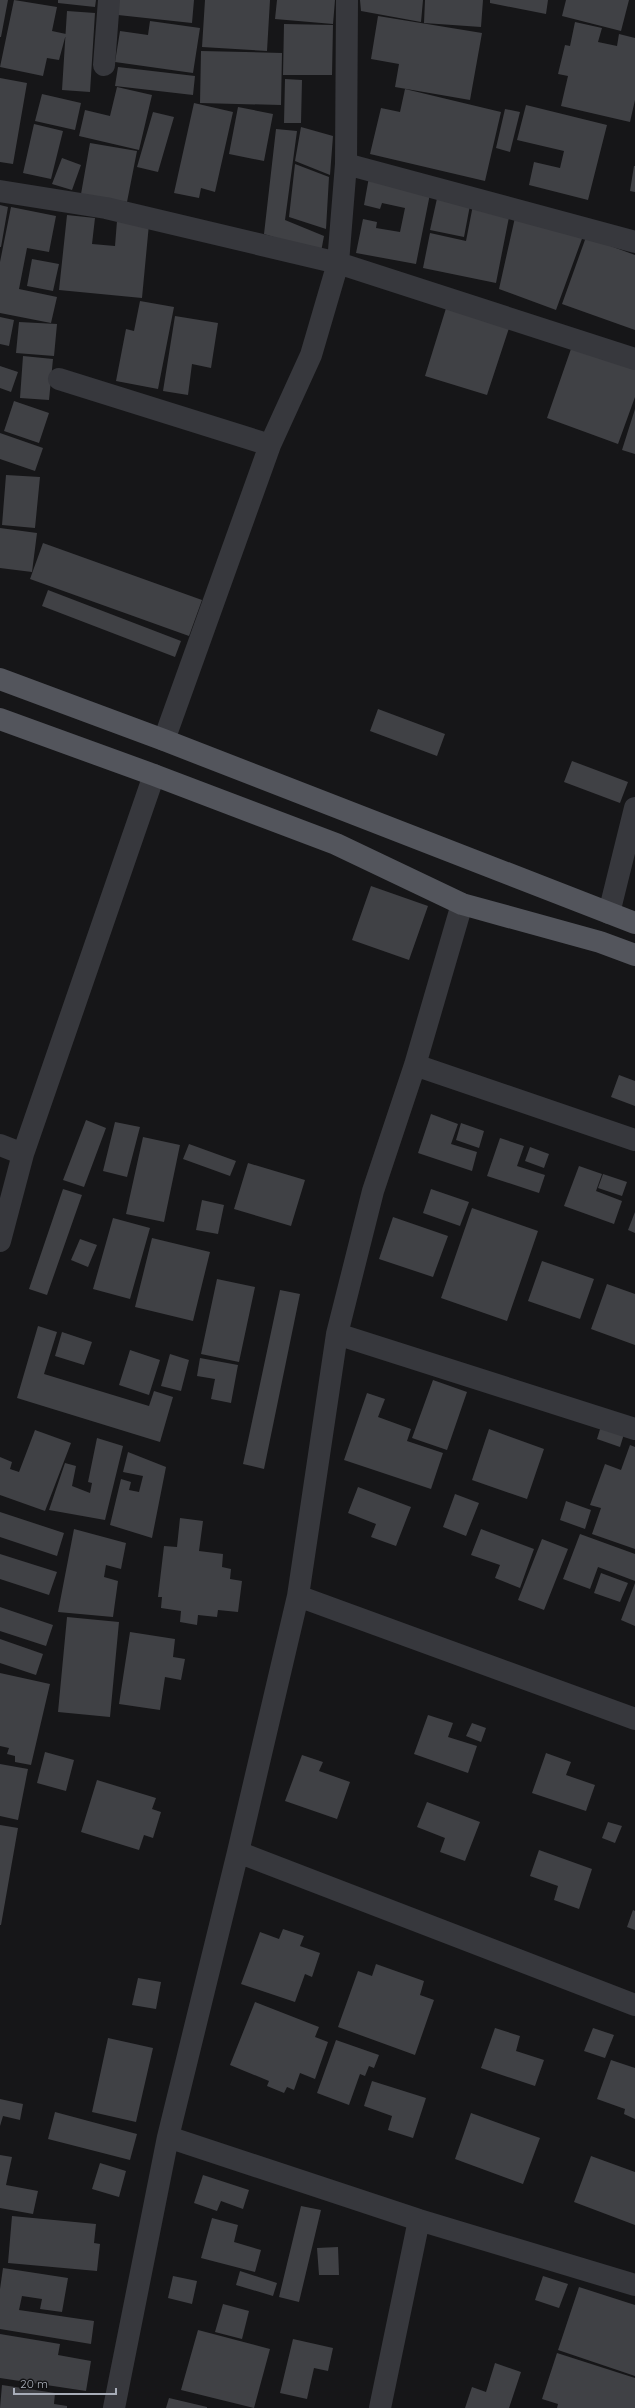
<svg xmlns="http://www.w3.org/2000/svg" width="635" height="2408" font-family="Quicksand,sans-serif">
  <style>
    .building { fill: #404145 }
    .lines { fill: none; stroke-linecap: round; stroke-linejoin: round }
    .street { stroke: #37383d; stroke-width: 22 }
    .primary { stroke: #53555c; stroke-width: 22 }
  </style>
  <rect width="100%" height="100%" fill="#161618"/>
  <!-- building -->
  <path class="building" d="M0,0H8L1,37H0Z
    M14,0L57,7L52,31L66,34L59,60L47,58L43,76L0,67Z
    M58,0H96L95,7L58,3Z
    M119,0H194L192,23L118,15Z
    M205,0H270L267,51L202,47Z
    M277,0H335L333,24L275,19Z
    M360,0H423L421,22L361,11Z
    M425,0H483L481,27L424,23Z
    M490,0H548L546,14L490,3Z
    M566,0H629L621,31L562,16Z
    M67,11L95,13L90,92L62,90Z
    M378,16L482,33L470,100L395,87L399,64L371,59Z
    M150,21L200,28L193,73L115,62L120,31L148,35Z
    M575,22L602,28L598,42L617,46L619,34L635,38V100L630,122L561,106L568,76L558,74L565,45L570,46Z
    M284,24L333,25L332,75H283Z
    M201,51L282,53L281,105L200,103Z
    M118,67L195,76L193,95L115,86Z
    M0,78L27,83L13,164L0,162Z
    M285,79L302,80L301,123H284Z
    M117,87L152,95L139,150L79,136L85,110L110,116Z
    M405,89L501,112L485,181L370,154L381,108L400,112Z
    M42,94L81,103L75,130L35,121Z
    M194,103L233,112L215,192L201,188L199,198L174,193Z
    M526,105L607,125L588,200L529,185L534,162L560,168L564,151L517,140Z
    M238,107L273,114L264,161L229,154Z
    M505,109L520,112L510,152L496,148Z
    M153,112L174,117L158,172L137,167Z
    M34,124L63,131L51,179L23,173Z
    M301,127L333,136L330,175L295,161Z
    M276,129L297,131L285,220L324,236L321,252L264,234Z
    M90,143L137,151L127,202L81,194Z
    M62,158L81,165L72,190L52,184Z
    M295,164L329,177L326,229L289,217Z
    M634,166H635V192L630,191Z
    M369,177L431,189L416,264L356,253L363,219L377,222L376,228L400,232L405,208L382,203L380,209L364,205Z
    M438,194L471,200L464,237L430,230Z
    M0,205L8,207L1,247H0Z
    M473,205L510,212L496,283L423,268L430,233L466,241Z
    M11,207L56,216L49,252L27,248L19,289L57,297L51,323L0,313V262Z
    M516,213L583,236L556,310L499,289Z
    M67,215L95,218L92,244L115,246L117,221L149,224L142,298L59,290Z
    M586,237L635,255V330L562,304Z
    M32,259L59,264L53,291L27,286Z
    M140,301L174,307L158,389L116,381L126,329L134,331Z
    M447,305L510,325L487,395L425,376Z
    M175,316L218,323L211,368L192,364L188,395L163,391Z
    M0,317L14,320L9,346L0,344Z
    M19,322L57,324L54,356L16,353Z
    M572,346L635,368V397L618,444L547,418Z
    M23,356L53,359L49,400L20,398Z
    M0,366L18,372L11,392L0,388Z
    M14,401L49,413L39,443L4,431Z
    M635,409V454L622,450Z
    M0,433L43,448L35,471L0,459Z
    M6,475L40,477L35,528L2,525Z
    M0,528L37,533L32,572L0,568Z
    M43,543L202,600L189,636L30,579Z
    M48,590L181,641L175,657L42,606Z
    M378,709L445,734L437,756L370,731Z
    M572,761L628,782L620,803L564,782Z
    M371,886L428,906L409,960L352,940Z
    M619,1075L635,1081V1106L611,1097Z
    M431,1114L458,1124L451,1144L477,1152L472,1171L418,1153Z
    M86,1120L106,1128L84,1187L63,1180Z
    M115,1122L140,1127L127,1177L103,1171Z
    M461,1123L484,1131L479,1148L456,1140Z
    M143,1137L180,1145L164,1222L126,1214Z
    M500,1138L524,1146L517,1166L545,1175L539,1193L487,1176Z
    M189,1144L236,1161L230,1176L183,1159Z
    M530,1147L549,1154L544,1168L525,1161Z
    M248,1163L305,1180L291,1226L234,1209Z
    M579,1166L602,1174L596,1191L622,1201L614,1224L564,1206Z
    M603,1174L627,1182L622,1196L598,1188Z
    M63,1189L82,1195L47,1295L29,1289Z
    M431,1189L469,1202L460,1226L423,1213Z
    M202,1200L224,1205L218,1234L196,1230Z
    M472,1208L538,1231L507,1321L441,1298Z
    M635,1212V1233L628,1230Z
    M393,1217L448,1236L433,1277L379,1259Z
    M113,1218L150,1228L130,1299L93,1289Z
    M152,1238L210,1252L193,1321L135,1307Z
    M80,1239L97,1245L88,1267L71,1260Z
    M542,1261L594,1279L580,1319L528,1301Z
    M217,1279L255,1287L239,1362L201,1354Z
    M607,1284L635,1294V1345L591,1329Z
    M280,1290L300,1294L264,1469L243,1464Z
    M38,1326L57,1332L44,1374L149,1406L154,1391L173,1397L160,1442L17,1398Z
    M62,1332L92,1342L84,1365L55,1356Z
    M130,1350L160,1360L149,1395L119,1385Z
    M170,1354L189,1360L181,1391L161,1386Z
    M200,1358L238,1365L231,1403L211,1399L215,1379L197,1376Z
    M433,1380L467,1392L447,1450L412,1438Z
    M367,1393L385,1399L378,1417L411,1429L407,1441L443,1453L431,1489L344,1460Z
    M601,1426L624,1434L620,1447L597,1439Z
    M489,1429L544,1449L527,1499L472,1480Z
    M35,1430L71,1443L45,1511L0,1495V1457L12,1462L10,1469L19,1472Z
    M97,1438L123,1446L105,1520L49,1510L65,1463L76,1466L72,1486L90,1493L92,1483L88,1482Z
    M630,1445L635,1447V1549L592,1534L601,1508L590,1505L605,1464L621,1470Z
    M128,1452L166,1467L152,1538L110,1525L121,1479L131,1482L129,1490L139,1492L143,1476L123,1472Z
    M358,1487L411,1507L396,1546L371,1537L376,1524L348,1513Z
    M455,1494L479,1503L466,1536L443,1527Z
    M566,1501L591,1510L585,1529L560,1520Z
    M0,1512L64,1533L57,1556L0,1537Z
    M180,1518L203,1521L199,1551L223,1554L222,1567L231,1569L230,1579L242,1581L238,1612L218,1610L217,1617L198,1615L197,1625L180,1622L181,1611L161,1608L162,1597H158L164,1546L177,1547Z
    M74,1529L126,1543L121,1569L106,1565L104,1577L118,1581L113,1617L58,1612Z
    M481,1529L534,1549L520,1588L495,1578L500,1565L471,1555Z
    M580,1534L635,1554V1581L598,1567L590,1589L563,1579Z
    M542,1539L568,1549L544,1610L518,1600Z
    M0,1554L57,1572L49,1595L0,1579Z
    M601,1573L628,1583L620,1602L594,1593Z
    M635,1583V1626L621,1620Z
    M0,1607L53,1625L46,1646L0,1631Z
    M67,1617L119,1622L110,1717L58,1712Z
    M130,1632L175,1639L173,1657L185,1659L181,1680L165,1677L160,1710L119,1704Z
    M0,1639L43,1654L36,1675L0,1663Z
    M0,1673L50,1684L31,1765L15,1762V1756L7,1754L9,1748L0,1746Z
    M428,1715L453,1723L448,1737L477,1746L468,1773L414,1754Z
    M472,1723L486,1728L481,1742L466,1736Z
    M45,1752L74,1760L66,1791L37,1783Z
    M546,1753L571,1762L566,1775L595,1785L586,1811L532,1793Z
    M302,1755L323,1762L319,1771L350,1782L337,1819L285,1801Z
    M0,1764L28,1769L18,1820L0,1816Z
    M97,1780L156,1798L152,1809L161,1812L153,1838L144,1835L139,1850L81,1832Z
    M427,1802L480,1822L465,1861L440,1852L445,1838L417,1827Z
    M608,1822L622,1826L615,1843L602,1838Z
    M0,1825L18,1828L1,1925H0Z
    M539,1850L592,1869L579,1909L554,1900L558,1886L530,1876Z
    M633,1910L635,1911V1930L627,1927Z
    M283,1929L304,1936L300,1946L320,1953L312,1977L305,1974L295,2002L241,1984L260,1932L279,1939Z
    M376,1964L424,1981L420,1995L434,2000L415,2055L338,2027L358,1971L372,1976Z
    M138,1978L161,1982L156,2009L132,2005Z
    M255,2002L319,2027L315,2037L328,2042L315,2079L300,2073L294,2090L287,2087L284,2093L267,2086L269,2081L230,2065Z
    M495,2028L520,2036L516,2051L544,2060L535,2086L481,2068Z
    M593,2028L614,2035L605,2058L584,2051Z
    M108,2038L153,2048L136,2122L92,2112Z
    M336,2040L379,2055L374,2068L369,2066L365,2076L360,2074L349,2105L317,2093Z
    M611,2060L635,2068V2119L624,2114L625,2109L597,2099Z
    M372,2081L426,2098L413,2138L388,2130L392,2116L364,2106Z
    M0,2099L23,2104L20,2120L3,2116L0,2126Z
    M55,2112L137,2134L130,2160L48,2139Z
    M471,2113L540,2138L523,2184L455,2159Z
    M0,2155L12,2157L6,2185L38,2191L33,2214L0,2208Z
    M591,2156L635,2172V2225L574,2202Z
    M100,2163L126,2171L119,2197L92,2189Z
    M203,2175L249,2190L243,2209L221,2201L217,2211L194,2203Z
    M301,2206L321,2210L299,2302L279,2297Z
    M12,2216L96,2224L94,2243L100,2244L97,2271L8,2263Z
    M212,2218L238,2225L234,2242L261,2250L255,2272L201,2258Z
    M338,2247L339,2275H319L317,2248Z
    M3,2268L68,2278L62,2312L40,2309L42,2299L22,2296L19,2310L94,2321L91,2344L0,2329V2289Z
    M240,2271L277,2283L273,2296L236,2285Z
    M173,2276L197,2281L192,2304L168,2298Z
    M543,2276L568,2284L559,2308L535,2300Z
    M579,2287L635,2305V2376L558,2350Z
    M223,2304L249,2311L242,2339L215,2332Z
    M198,2330L270,2349L254,2408L181,2390Z
    M0,2334L60,2344L58,2355L91,2361L86,2391L0,2378Z
    M293,2339L333,2348L328,2371L314,2368L307,2399L280,2393Z
    M557,2353L635,2378V2408H557L558,2404L542,2399Z
    M495,2363L521,2372L509,2408H465L472,2387L486,2392Z
    M2,2385L55,2393L54,2404L67,2406V2408H0Z
    M169,2398L207,2407V2408H166Z"/>
  <g class="lines">
    <!-- street -->
    <path class="street" d="M104,65L109,0
      M346,164L635,242
      M0,191L106,208L338,263L635,359
      M59,379L270,445
      M164,740L270,445L311,355L338,263L346,164L347,0
      M609,913L635,808
      M415,1065L635,1140
      M0,1145L23,1154
      M0,1241L23,1154L154,775
      M337,1334L635,1429
      M298,1596L635,1719
      M238,1852L635,2005
      M168,2137L419,2220L635,2285
      M114,2408L168,2137L238,1852L298,1596L337,1334L373,1191L415,1065L462,904
      M380,2408L419,2220"/>
    <!-- primary -->
    <path class="primary" d="M0,679L164,740L635,923
      M0,719L154,775L336,844L462,904L600,942L635,955"/>
  </g>
  <!-- scale -->
  <path d="M14 2388v6h102v-6" fill="none" stroke="#a8adb8" stroke-width="2"/>
  <text x="20" y="2388" font-size="12" fill="#a8adb8" stroke="#111113" stroke-width="3" paint-order="stroke">20 m</text>
</svg>
